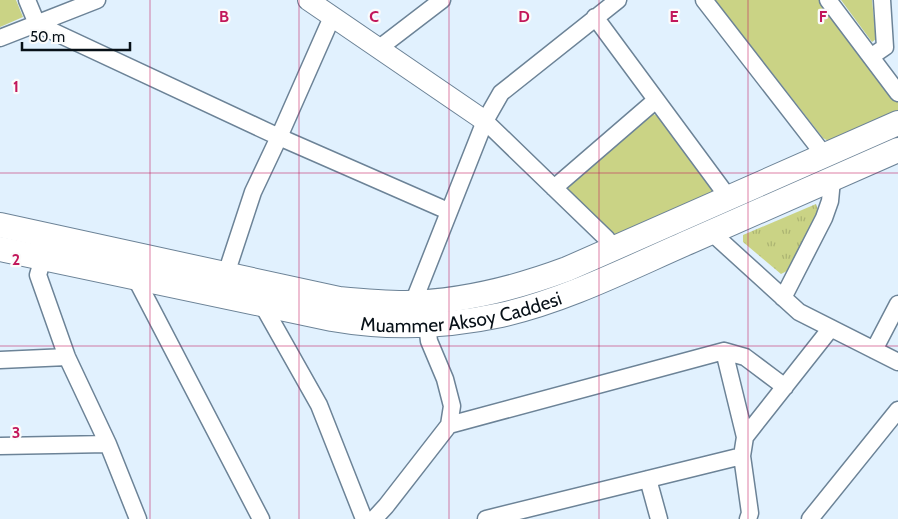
<svg xmlns="http://www.w3.org/2000/svg" width="898" height="519" font-family="Cabin,sans-serif">
  <style>
    .grass { fill: #cad385 }
    .park { fill: url(#park-tufts) }
    .lines { fill: none; stroke-linecap: round; stroke-linejoin: round }
    .minor-casing { stroke: #6c8397; stroke-width: 19 }
    .tertiary-casing { stroke: #6c8397; stroke-width: 22 }
    .secondary-casing { stroke: #6c8397; stroke-width: 26 }
    .minor { stroke: #fff; stroke-width: 16 }
    .tertiary { stroke: #fff; stroke-width: 20 }
    .secondary { stroke: #fff; stroke-width: 24 }
    .grid { fill: none; stroke: #c2185b; stroke-width: 1; stroke-opacity: 0.55 }
    .labels { text-anchor: middle; dominant-baseline: central; stroke-width: 4.5; stroke-linejoin: round; paint-order: stroke }
    .street-label { font-size: 19px; fill: #071017; stroke: #fbfbfb }
    .grid-label { font-size: 16px; text-anchor: middle; font-weight: bold; fill: #c2185b; stroke: #fbfbfb; stroke-width: 4.5; stroke-linejoin: round; paint-order: stroke }
  </style>
  <defs>
    <pattern id="park-tufts" width="24" height="20" patternUnits="userSpaceOnUse" patternTransform="scale(1.25)"><rect width="24" height="20" fill="#cad385"/><path d="M3 7l-1-3M5 7V3M7 7l1-3M15 17l-1-3M17 17v-4M19 17l1-3" fill="none" stroke="#acb472"/></pattern>
  </defs>
  <rect width="100%" height="100%" fill="#e1f1fe"/>
  <!-- grass -->
  <path class="grass" d="M0,0H16L23,17L0,27Z
    M715,0H822L898,100V110L830,142L823,138Z
    M841,0H872L876,39L872,42Z
    M651,113L660,117L715,193L619,236L609,231L566,187Z"/>
  <!-- park -->
  <path class="park" d="M816,204L818,210L789,270L781,274L743,242V235Z"/>
  <g class="lines">
    <!-- minor casing -->
    <g class="minor-casing">
      <path id="minor" d="M27,0L37,24L279,137L448,211
        M704,0L825,156
        M828,0L898,93
        M595,17L728,197
        M0,38L97,0
        M378,49L442,0
        M872,56L885,47L882,0
        M485,121L607,239L609,250
        M554,188L656,100
        M711,232L799,312L898,362
        M43,258L38,275L67,357L108,444L138,519
        M226,274L253,192L279,137L332,17
        M135,277L261,519
        M783,298L824,218L830,201L832,180
        M262,304L319,405L364,519
        M874,350L898,304
        M724,351L745,357L785,387
        M0,360L67,357
        M449,425L452,406L445,379L429,341L427,325L415,310L413,303L485,121L501,93L618,0
        M745,437L831,328
        M0,446L108,444
        M648,479L659,519
        M374,519L386,506L449,425L724,351L745,437L742,456L750,513L748,519
        M486,519L742,456
        M810,519L898,410"/>
    </g>
    <!-- tertiary casing -->
    <g class="tertiary-casing">
      <path id="tertiary" d="M308,0L485,121"/>
    </g>
    <!-- secondary casing -->
    <g class="secondary-casing">
      <g id="secondary">
        <path d="M0,225L339,299C361,301 383,303 405,303C460,302 516,288 567,269L898,123"/>
        <path id="s1" d="M0,249L332,319C389,329 445,327 501,315C567,300 629,268 691,241C760,211 829,181 898,150"/>
      </g>
    </g>
    <!-- minor -->
    <use href="#minor" class="minor"/>
    <!-- tertiary -->
    <use href="#tertiary" class="tertiary"/>
    <!-- secondary -->
    <use href="#secondary" class="secondary"/>
  </g>
  <!-- grid -->
  <path class="grid" d="M150,0V519M299,0V519M449,0V519M599,0V519M748,0V519M0,173H898M0,346H898"/>
  <g class="labels">
    <!-- street labels -->
    <g class="street-label">
      <text stroke="none"><textPath href="#s1" startOffset="470">Muammer Aksoy Caddesi</textPath></text>
    </g>
  </g>
  <g class="grid-label">
    <text x="224" y="22">B</text>
    <text x="374" y="22">C</text>
    <text x="524" y="22">D</text>
    <text x="674" y="22">E</text>
    <text x="823" y="22">F</text>
    <text x="16" y="92">1</text>
    <text x="16" y="265">2</text>
    <text x="16" y="438">3</text>
  </g>
  <!-- scale -->
  <path d="M22 42v8h108v-8" fill="none" stroke="#071017" stroke-width="2.5"/>
  <text x="30" y="42" font-size="15" fill="#071017" stroke="#fbfbfb" stroke-width="4" paint-order="stroke">50 m</text>
</svg>
